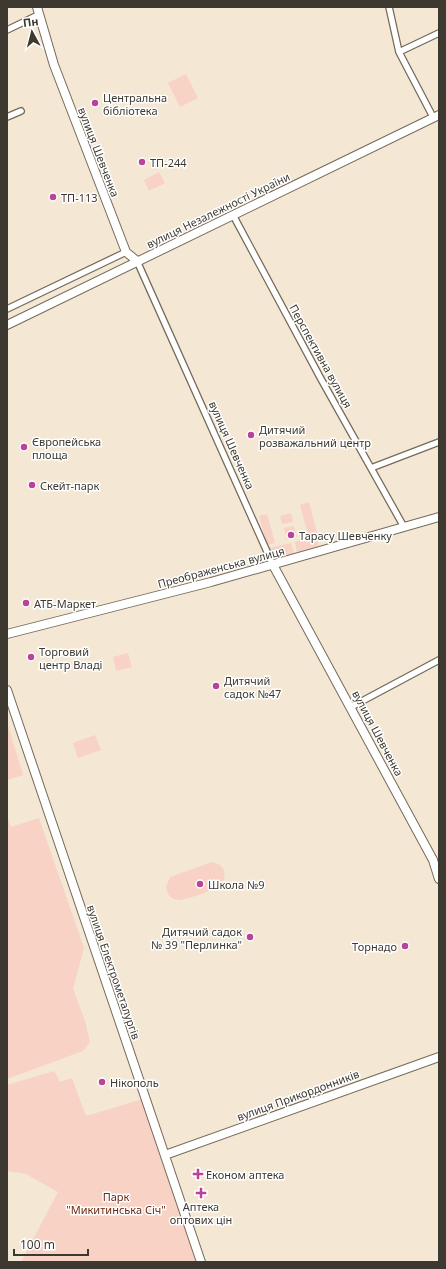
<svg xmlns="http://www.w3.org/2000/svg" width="446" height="1269" font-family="'Noto Sans',sans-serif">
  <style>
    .green { fill: #f8d2c5 }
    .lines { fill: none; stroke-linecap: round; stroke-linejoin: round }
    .street-casing { stroke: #756a59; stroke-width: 8 }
    .secondary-casing { stroke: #756a59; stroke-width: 10 }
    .street { stroke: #fff; stroke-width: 5.5 }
    .secondary { stroke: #fff; stroke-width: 8 }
    .poi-dot { fill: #ba4398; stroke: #fff; stroke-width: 1.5 }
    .labels { text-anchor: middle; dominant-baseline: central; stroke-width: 3; stroke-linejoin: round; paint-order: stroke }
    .poi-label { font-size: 11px; fill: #3d3931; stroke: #fff; text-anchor: start }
    .street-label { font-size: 11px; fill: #3d3931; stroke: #fff }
    .park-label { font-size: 11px; fill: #6b2910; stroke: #fff }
  </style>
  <rect width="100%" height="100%" fill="#f4e7d4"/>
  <!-- green -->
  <path class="green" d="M186,74L198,98L180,107L168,83Z
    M159,172L165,183L149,191L144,180Z
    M309,502L317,533L308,534L300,505Z
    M291,513L293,522L282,524L280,516Z
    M267,514L275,543L267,545L259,516Z
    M294,526L297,537L293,536L292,533L288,534L287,540L284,528Z
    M317,536L318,547L297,552L295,542Z
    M291,543L294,554L273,559L269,548Z
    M128,653L132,667L116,671L113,657Z
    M7,722L23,775L7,780Z
    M95,735L101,750L78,758L73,743Z
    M7,816L11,827L39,818L84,948L73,989L85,1021L90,1042L83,1051L7,1079Z
    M212,862C217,863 222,865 224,871C230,889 194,896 181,900C172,900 167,896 166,887L170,877Z
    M54,1071L60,1082L72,1078L86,1116L143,1099L197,1262H21L58,1192L26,1174L7,1171V1085Z"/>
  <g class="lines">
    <!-- street casing -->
    <g class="street-casing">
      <path id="street" d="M389,7L399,52L433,117
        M7,30L38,15
        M399,52L439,33
        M7,117L21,111
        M233,215L321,379L404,527
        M137,261L273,565
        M7,309L126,252
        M371,468L439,442
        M351,707L439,660"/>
    </g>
    <!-- secondary casing -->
    <g class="secondary-casing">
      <path id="secondary" d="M37,7L54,65L126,252L137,261
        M7,325L439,115
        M273,565L433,860L439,879
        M7,634L211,582L439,517
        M7,690L201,1262
        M165,1155L439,1057"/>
    </g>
    <!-- street -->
    <use href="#street" class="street"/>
    <!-- secondary -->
    <use href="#secondary" class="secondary"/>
  </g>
  <!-- markers -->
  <g class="poi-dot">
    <circle cx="95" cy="103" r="4"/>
    <circle cx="142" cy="162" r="4"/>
    <circle cx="53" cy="197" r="4"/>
    <circle cx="251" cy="435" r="4"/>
    <circle cx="24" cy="447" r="4"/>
    <circle cx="32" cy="485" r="4"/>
    <circle cx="291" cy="535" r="4"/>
    <circle cx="26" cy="603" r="4"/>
    <circle cx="31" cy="657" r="4"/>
    <circle cx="216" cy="686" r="4"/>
    <circle cx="200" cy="884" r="4"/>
    <circle cx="250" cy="937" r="4"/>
    <circle cx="405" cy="946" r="4"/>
    <circle cx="102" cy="1082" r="4"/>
    <path d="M196 1168h4v4h4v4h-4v4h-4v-4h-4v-4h4z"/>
    <path d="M199 1187h4v4h4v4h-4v4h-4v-4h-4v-4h4z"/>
  </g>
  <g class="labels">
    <!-- poi labels -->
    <g class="poi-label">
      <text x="103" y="97">Центральна<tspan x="103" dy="13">бібліотека</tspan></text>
      <text x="150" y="162">ТП-244</text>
      <text x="61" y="197">ТП-113</text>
      <text x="259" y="429">Дитячий<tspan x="259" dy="13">розважальний центр</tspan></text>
      <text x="32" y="441">Європейська<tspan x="32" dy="13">площа</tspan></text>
      <text x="40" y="485">Скейт-парк</text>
      <text x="299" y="535">Тарасу Шевченку</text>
      <text x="34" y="603">АТБ-Маркет</text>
      <text x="39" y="651">Торговий<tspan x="39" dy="13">центр Владі</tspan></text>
      <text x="224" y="680">Дитячий<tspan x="224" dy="13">садок №47</tspan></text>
      <text x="208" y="884">Школа №9</text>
      <text x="242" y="931" text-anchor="end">Дитячий садок<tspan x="242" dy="13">№ 39 "Перлинка"</tspan></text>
      <text x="397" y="946" text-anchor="end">Торнадо</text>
      <text x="110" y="1082">Нікополь</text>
      <text x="206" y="1174">Економ аптека</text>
      <text x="201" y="1206" text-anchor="middle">Аптека<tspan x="201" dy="13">оптових цін</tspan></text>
    </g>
    <!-- street labels -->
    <g class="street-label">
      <text transform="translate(99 152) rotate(69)">вулиця Шевченка</text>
      <text transform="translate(218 210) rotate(-26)">вулиця Незалежності України</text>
      <text transform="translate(321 356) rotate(61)">Перспективна вулиця</text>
      <text transform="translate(232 445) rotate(66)">вулиця Шевченка</text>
      <text transform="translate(221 567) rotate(-15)">Преображенська вулиця</text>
      <text transform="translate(378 733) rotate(62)">вулиця Шевченка</text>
      <text transform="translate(114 972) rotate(71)">вулиця Електрометалургів</text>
      <text transform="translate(298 1095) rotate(-20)">вулиця Прикордонників</text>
    </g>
    <!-- park labels -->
    <g class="park-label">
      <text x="116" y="1196">Парк<tspan x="116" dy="13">"Микитинська Січ"</tspan></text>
    </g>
  </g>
  <!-- border -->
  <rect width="446" height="1269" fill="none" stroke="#3d3931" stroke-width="16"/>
  <!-- north arrow -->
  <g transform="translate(32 32) rotate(353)" stroke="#ffffff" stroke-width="3" paint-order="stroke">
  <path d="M0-3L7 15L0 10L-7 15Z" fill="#3d3931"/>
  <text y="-6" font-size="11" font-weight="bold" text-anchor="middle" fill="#3d3931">Пн</text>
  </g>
  <!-- scale -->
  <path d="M14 1249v6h74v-6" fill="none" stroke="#3d3931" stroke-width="2"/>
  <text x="20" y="1249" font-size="12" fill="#3d3931" stroke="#ffffff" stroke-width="3" paint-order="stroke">100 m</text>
</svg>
